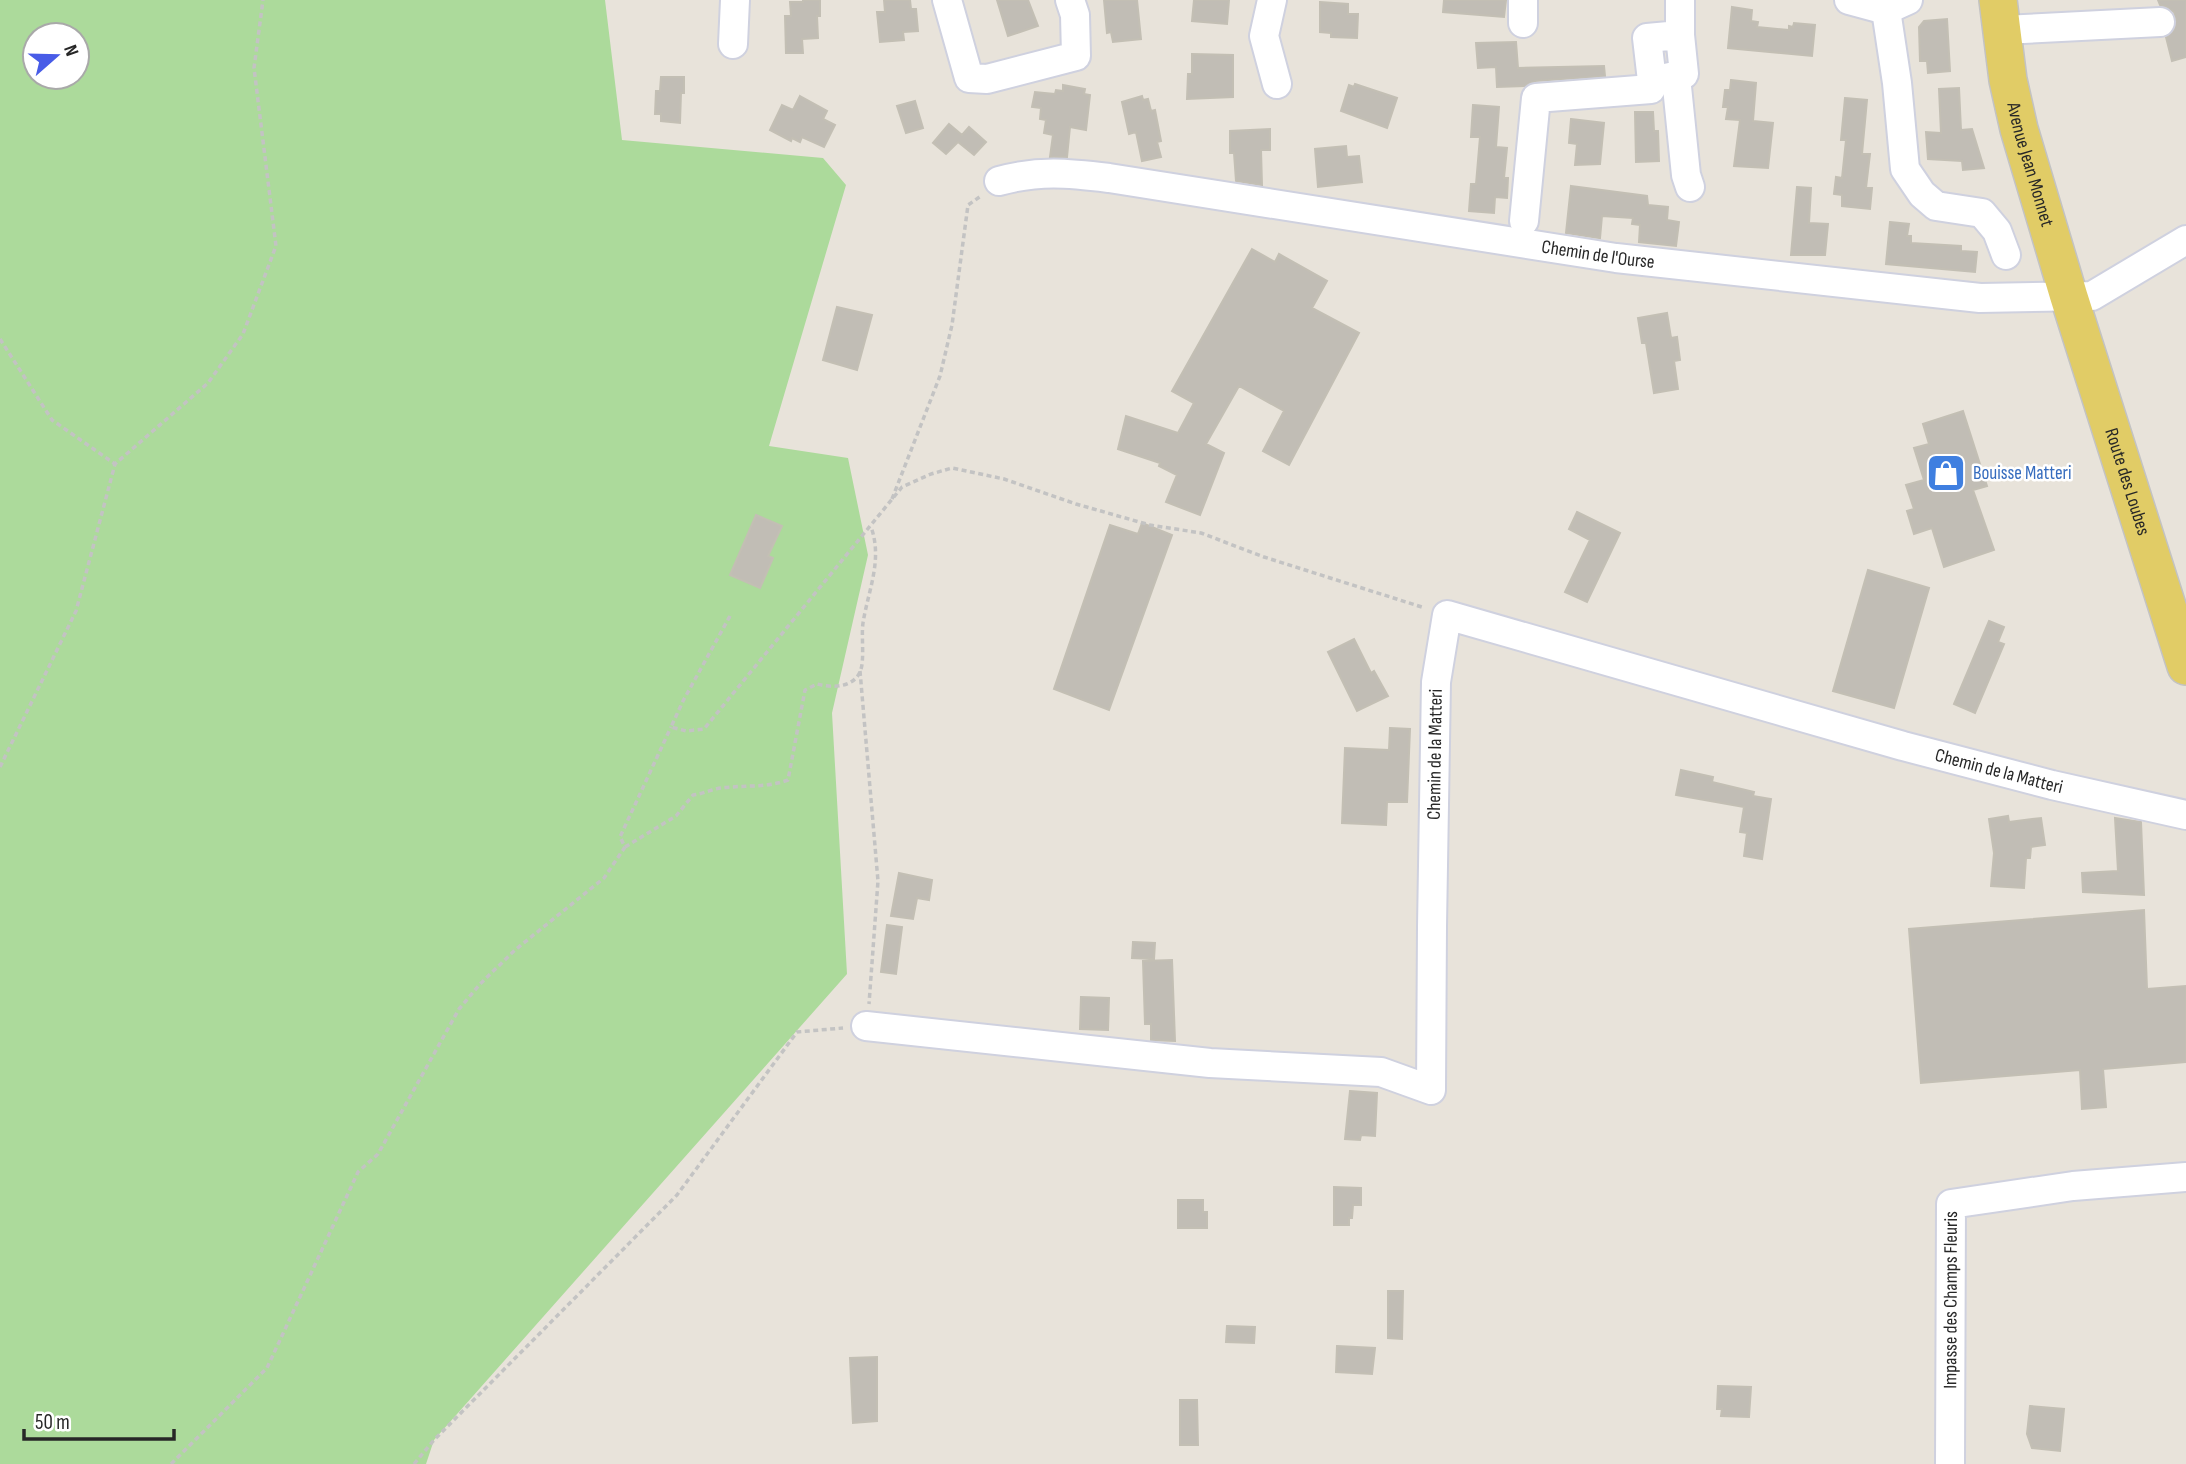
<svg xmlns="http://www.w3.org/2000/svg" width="2186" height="1464" font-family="'Sofia Sans Condensed',sans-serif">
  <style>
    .green { fill: #acda9b; fill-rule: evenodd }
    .building { fill: #c1bdb5; stroke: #c3bfb4; stroke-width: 2 }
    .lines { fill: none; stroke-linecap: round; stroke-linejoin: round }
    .minor-casing { stroke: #cfd1df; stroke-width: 32 }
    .major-casing { stroke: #c3c3c3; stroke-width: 40 }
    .path { stroke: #c3c3c3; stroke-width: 3.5; stroke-dasharray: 5 3.5; stroke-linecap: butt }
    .minor { stroke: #fff; stroke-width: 28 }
    .major { stroke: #e1cc66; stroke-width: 37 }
    .labels { text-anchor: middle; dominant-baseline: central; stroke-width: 5; stroke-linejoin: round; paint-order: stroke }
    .street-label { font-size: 19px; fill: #272727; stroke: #fff }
    .shop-label { font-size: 19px; fill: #366cbe; stroke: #fff; text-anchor: start }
  </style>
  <rect width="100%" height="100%" fill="#e8e3da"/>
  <!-- green -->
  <path class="green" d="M0,0H605L622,140L823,158L846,185L769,446L848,458L868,555L832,713L847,974L434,1440L426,1464H0ZM35,35H77V77H35Z"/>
  <!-- building -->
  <path class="building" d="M803,0H820V16H817L818,38L802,39L803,53H786L785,16H791L790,2H803Z
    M884,0H910L911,9H916L918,31L903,32L904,40L880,42L877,12H885Z
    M997,0H1028L1038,26L1008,36Z
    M1104,0H1137L1141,39L1113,42L1111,32L1107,33Z
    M1194,0H1229L1227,24L1192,21Z
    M1444,0H1506L1504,17L1443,12Z
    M2158,0H2186V57L2172,61L2166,37L2174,30L2176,20L2174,12L2167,7L2160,5Z
    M1320,2L1348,4V14H1358L1357,38L1331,37V33L1320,32Z
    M1732,7L1752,10L1751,21L1758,22L1757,27L1789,30V26L1793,27L1794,23L1815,25L1812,56L1728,48Z
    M1947,19L1950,71L1928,73L1927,61H1920L1919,27L1924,21Z
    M1516,42L1518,68L1604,66L1605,76L1535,81L1525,86L1497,87L1496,67L1478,68L1476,43Z
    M1192,54L1233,55V97L1187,99L1188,74H1192Z
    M661,77H684V93H681L680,123L661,121V114H655L656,91H660Z
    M1731,80L1756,83L1753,121L1773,123L1768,168L1734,166L1740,120L1726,119L1728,107H1723L1725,90H1730Z
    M1355,84L1397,98L1387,128L1341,111L1349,85L1354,87Z
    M1063,85L1085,89L1084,94L1090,95L1086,130L1070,127L1067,157H1050L1053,135L1044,133L1046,120L1040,119L1041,108L1032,107L1035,92L1055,94L1056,90L1063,91Z
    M1959,88L1961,130L1972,129L1984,168L1963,170L1962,161L1928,159L1926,132L1941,133L1939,89Z
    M800,96L827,111L823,119L835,125L824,147L802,137L800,142L792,138L791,141L770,130L782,105L793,110Z
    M1142,96L1143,100L1148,99L1151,111L1155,110L1161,141L1157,142L1161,157L1142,161L1136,132L1129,134L1122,102Z
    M1845,98L1867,100L1862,154H1870L1866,188H1872L1870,209L1842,206V195L1834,194L1836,177L1842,178L1846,140H1841Z
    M915,101L923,128L906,133L897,106Z
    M1473,105L1499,107L1496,147L1507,148L1504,178H1508L1507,198L1495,197L1494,213L1469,211L1471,184H1476L1480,137H1471Z
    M1635,112H1653L1654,131H1658L1659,161L1636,162Z
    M1571,119L1604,123L1600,164L1575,165L1577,144L1569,143Z
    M949,124L962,135L969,127L986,142L974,155L958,142L946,154L933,143Z
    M1270,129V150H1261L1262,185L1236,181L1234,153H1230V131Z
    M1346,146L1347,157L1359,156L1362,182L1318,187L1315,149Z
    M1571,186L1647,196L1648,205L1668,207L1667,220L1679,222L1676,246L1639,242L1640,225L1632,224L1633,218L1602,216L1600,238L1566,233Z
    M1797,187L1811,188L1809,223L1828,224L1825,255H1791Z
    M1890,222L1909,224L1907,236H1911V243L1961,246V251L1977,252L1975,272L1886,264Z
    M1252,249L1275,262L1279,254L1327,281L1312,308L1359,333L1289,465L1263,451L1284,411L1239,386L1206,444L1224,453L1200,515L1166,502L1177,475L1159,466L1160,463L1118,449L1126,416L1178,433L1194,403L1172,391Z
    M837,307L872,315L857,370L823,360Z
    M1667,313L1671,338L1677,337L1680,360L1674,361L1678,389L1654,393L1646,343H1642L1638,318Z
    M1963,411L1987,486L1973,490L1994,550L1944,567L1932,528L1914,534L1907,511L1914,509L1906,485L1924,480L1914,448L1929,444L1923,424Z
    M1577,512L1620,533L1587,602L1565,592L1590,540L1569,529Z
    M756,515L782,526L768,556L773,558L760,588L730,575Z
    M1142,523L1172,535L1109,710L1054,689L1110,525L1138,534Z
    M1868,570L1929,588L1894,708L1833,691Z
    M1989,621L2004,627L1998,642L2004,644L1975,713L1954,704Z
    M1354,639L1371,673L1374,671L1388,696L1357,711L1328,652Z
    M1390,728L1410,729L1407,802H1387L1386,825L1342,823L1345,748L1389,750Z
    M1681,770L1713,777L1712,782L1754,792L1753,796L1771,799L1762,859L1744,856L1747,833L1740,832L1744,807L1676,795Z
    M2008,816L2009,822L2041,818L2045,845L2031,847L2030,858H2026L2024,888L1991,886L1994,853L1989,819Z
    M2115,818L2141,822L2144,895L2083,892L2082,873L2118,871Z
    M899,873L932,880L929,900L917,898L913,919L891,916Z
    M2144,910L2147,989L2186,986V1062L2103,1069L2106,1107L2082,1109L2080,1070L1921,1083L1909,929Z
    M887,925L902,927L896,974L881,972Z
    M1133,942L1155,943L1154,959L1132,958Z
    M1172,960L1175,1041L1151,1040V1024H1145L1143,961Z
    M1081,997L1109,998L1108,1030L1080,1029Z
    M1350,1091L1377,1093L1375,1136L1361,1135L1360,1140L1345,1139Z
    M1334,1187L1361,1188V1205H1353L1352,1218H1349V1225H1334Z
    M1178,1200H1203V1212H1207V1228H1178Z
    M1388,1291H1403L1402,1339L1388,1338Z
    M1227,1326L1255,1327L1254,1343L1226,1342Z
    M1337,1346L1375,1348L1372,1374L1336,1372Z
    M877,1357V1421L853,1423L850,1358Z
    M1718,1386L1751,1387L1749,1417L1721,1416L1722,1409H1717Z
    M1180,1400H1197L1198,1445H1180Z
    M2030,1406L2064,1409L2060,1451L2032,1448L2027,1434Z"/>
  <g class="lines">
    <!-- minor casing -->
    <g class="minor-casing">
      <g id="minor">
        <path d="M947,0L969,78L987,79L1076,56L1075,15L1070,0"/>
        <path d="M1272,0L1264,36L1277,84"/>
        <path d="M1523,0V23"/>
        <path d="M1849,0L1886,10L1908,0"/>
        <path d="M1886,10L1897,83L1905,169L1922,194L1936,206L1982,213L1997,231L2006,255"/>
        <path d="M2003,30L2160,22"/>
        <path d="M1680,35L1647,38L1652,81L1684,74L1680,35V0"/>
        <path d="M733,44L735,0"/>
        <path d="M1676,77L1686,175L1690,187"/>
        <path id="s1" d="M999,181C1039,170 1068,173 1109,178L1616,258L1980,298L2092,296L2186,240"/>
        <path d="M1524,221L1536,98L1651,89L1652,81"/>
        <path id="s2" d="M866,1026L1210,1063L1381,1072L1431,1090L1432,927L1436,682L1447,615L1903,746L2052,785L2186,815"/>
        <path id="s3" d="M1950,1464L1951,1204L2073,1186L2186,1177"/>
      </g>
    </g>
    <!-- major casing -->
    <g class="major-casing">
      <g id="major">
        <path id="s4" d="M1998,0L2008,80L2019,129L2069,297L2186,666"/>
      </g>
    </g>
    <!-- path -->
    <path class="path" d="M0,339L52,420L115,464
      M892,499L940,376L952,325L968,205L981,196
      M730,616L683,701L671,727L686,731L704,729L902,487L931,474L952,468L1004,479L1076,504L1150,525L1201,533L1264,557L1425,608
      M860,671L878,881L869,1004
      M0,767L76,611L115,464L208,383L243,334L276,246L254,68L263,0
      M625,847L676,816L693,795C703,794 712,789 721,788C744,785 766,788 788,780L805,690L817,684C831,688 853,688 860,672C865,661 861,636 863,623C868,591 883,560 871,527
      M171,1464L267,1368L358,1172L378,1154L459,1009L480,984L515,950L604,878L625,847L620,837L671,727
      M414,1464L434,1440L677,1195L797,1032L843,1028"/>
    <!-- minor -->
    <use href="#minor" class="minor"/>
    <!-- major -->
    <use href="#major" class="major"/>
  </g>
  <!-- icons -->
  <defs>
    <g id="shop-square" transform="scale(2.0125)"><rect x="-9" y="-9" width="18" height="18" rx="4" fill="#3f7fe0" stroke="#fff"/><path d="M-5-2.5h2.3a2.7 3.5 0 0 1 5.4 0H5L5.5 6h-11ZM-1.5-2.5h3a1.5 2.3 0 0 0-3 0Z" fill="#fff"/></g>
  </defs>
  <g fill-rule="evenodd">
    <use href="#shop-square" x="1946" y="473"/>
  </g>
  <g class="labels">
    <!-- street labels -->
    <g class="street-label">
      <text stroke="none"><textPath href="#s4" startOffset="168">Avenue Jean Monnet</textPath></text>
      <text stroke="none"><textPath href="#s1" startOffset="606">Chemin de l'Ourse</textPath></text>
      <text stroke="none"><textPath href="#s4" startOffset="500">Route des Loubes</textPath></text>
      <text stroke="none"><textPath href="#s2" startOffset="906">Chemin de la Matteri</textPath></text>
      <text stroke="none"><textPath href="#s2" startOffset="1620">Chemin de la Matteri</textPath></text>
      <text stroke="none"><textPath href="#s3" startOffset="164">Impasse des Champs Fleuris</textPath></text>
    </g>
    <!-- shop labels -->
    <g class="shop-label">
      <text x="1973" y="473">Bouisse Matteri</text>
    </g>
  </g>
  <!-- north arrow -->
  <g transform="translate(56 56) rotate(70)"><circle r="33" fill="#ffffff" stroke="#a9a9a9" stroke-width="2"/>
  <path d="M0-5L12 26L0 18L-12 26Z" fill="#485ce7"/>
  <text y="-10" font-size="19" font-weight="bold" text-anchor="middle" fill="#272727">N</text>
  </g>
  <!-- scale -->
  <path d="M24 1429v10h150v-10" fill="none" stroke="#272727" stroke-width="3.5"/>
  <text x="35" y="1429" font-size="21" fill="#272727" stroke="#ffffff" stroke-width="5" paint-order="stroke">50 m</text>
</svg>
